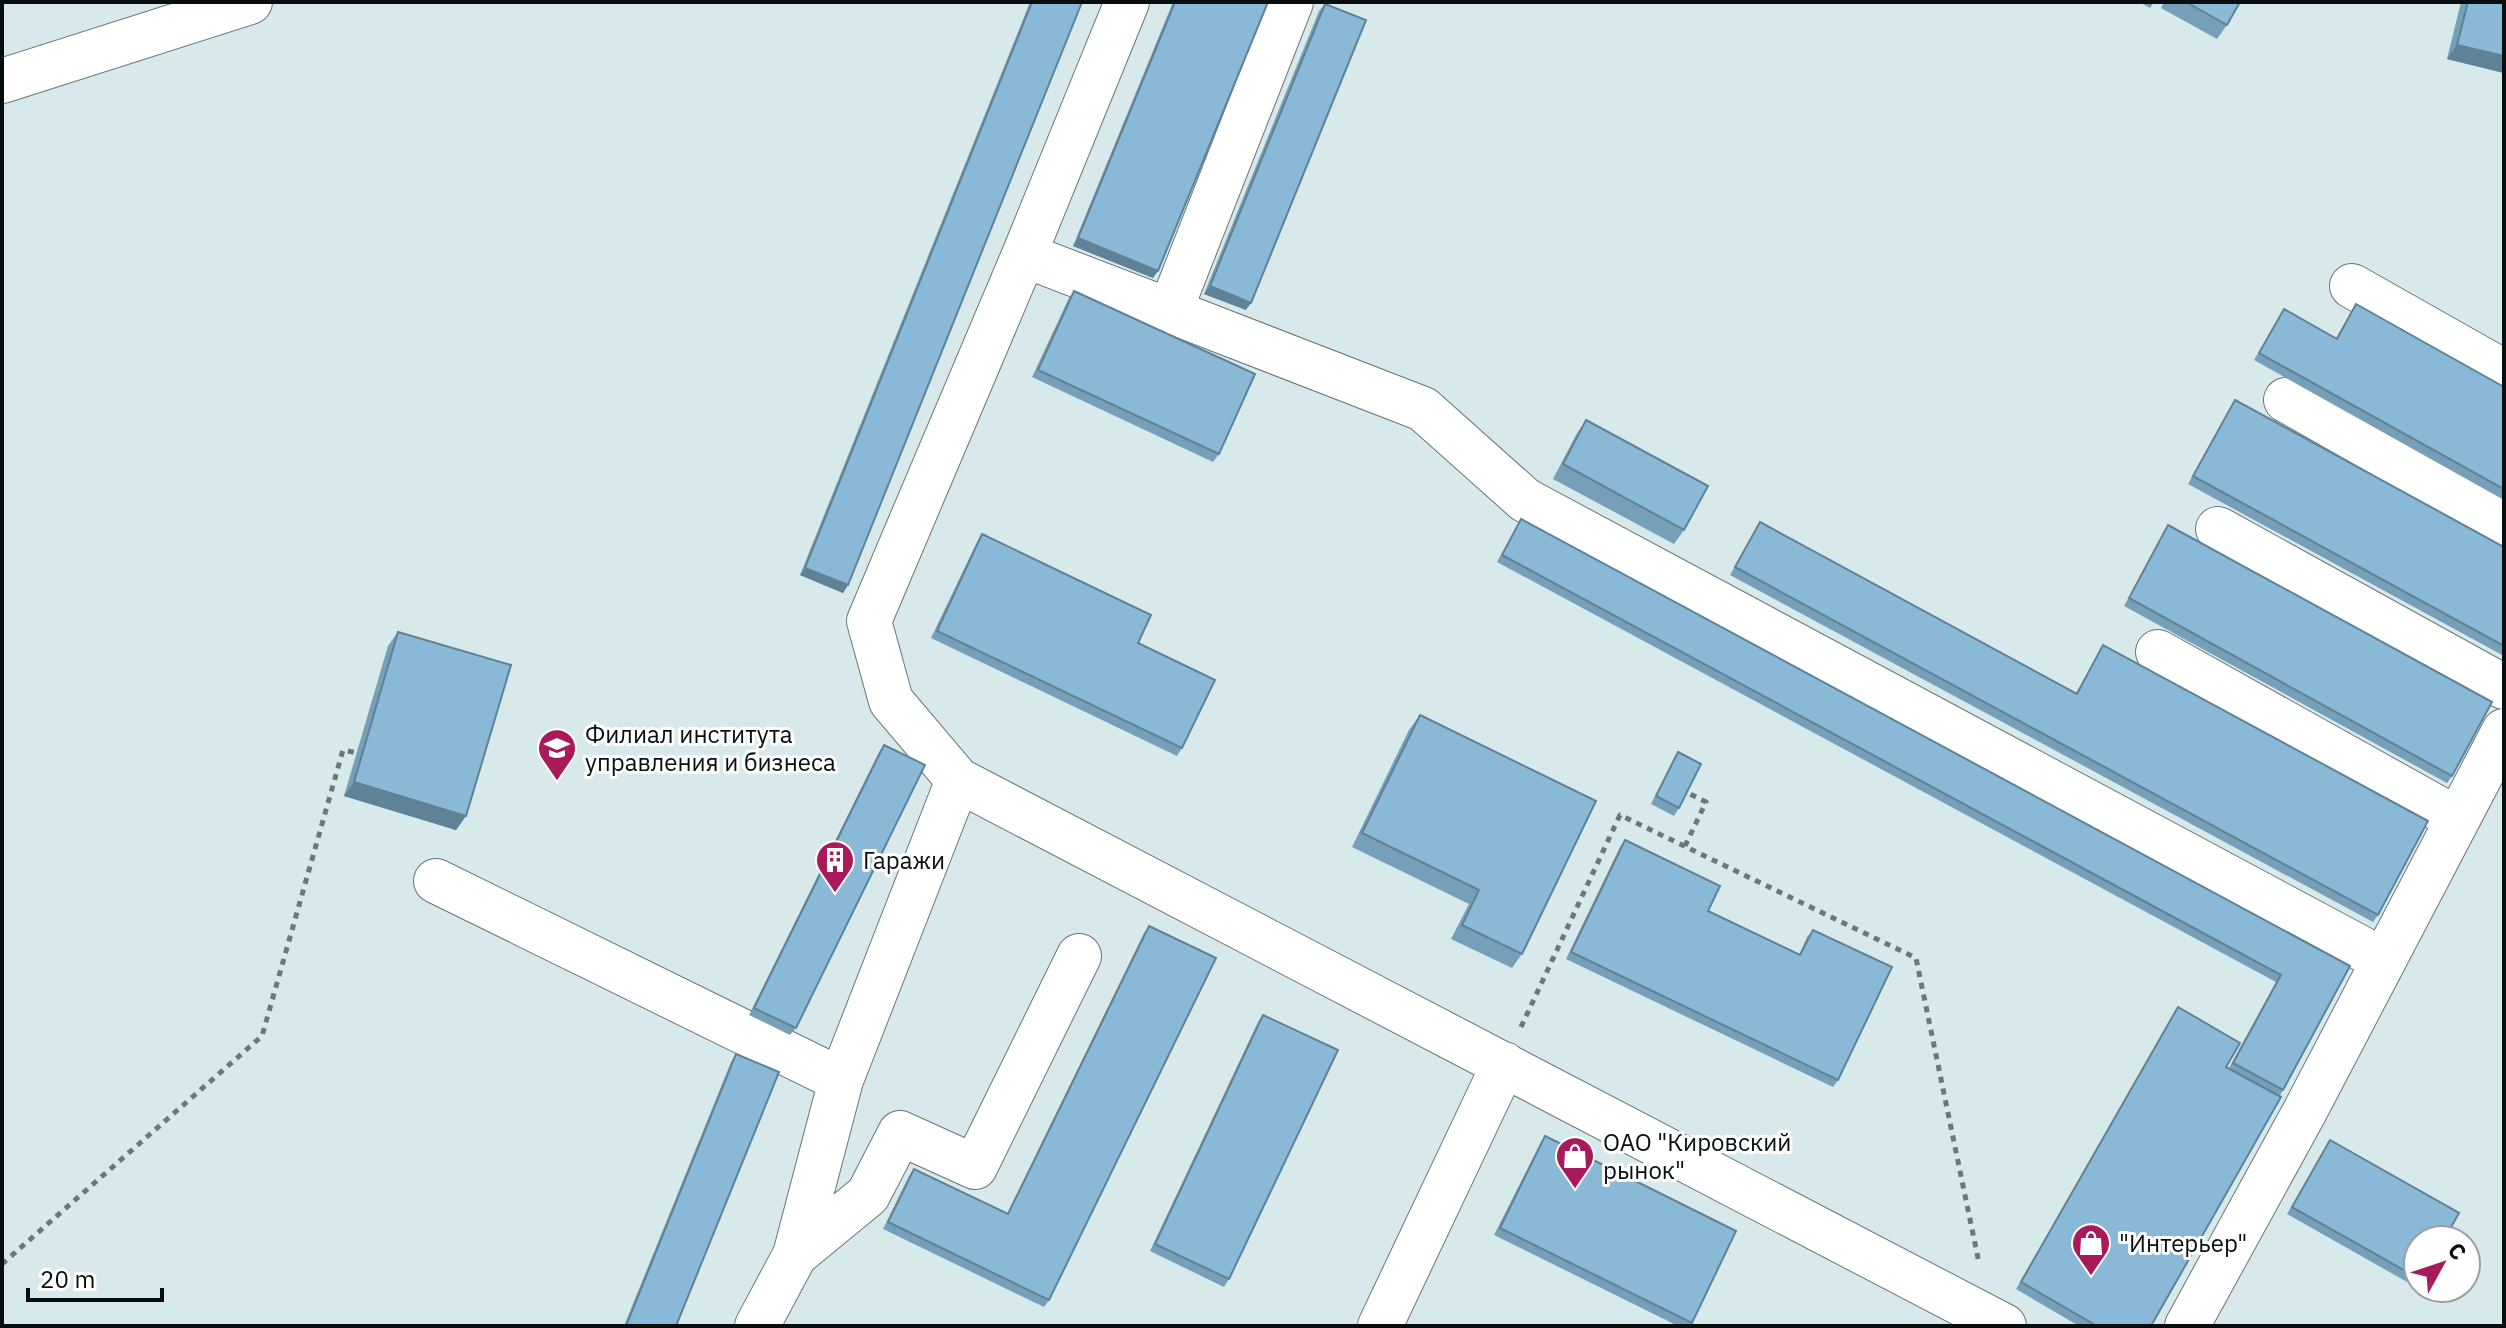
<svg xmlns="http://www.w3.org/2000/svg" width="2506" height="1328" font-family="'IBM Plex Sans',sans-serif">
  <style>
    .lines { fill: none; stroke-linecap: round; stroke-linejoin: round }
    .minor-casing { stroke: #687779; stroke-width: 46 }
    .path { stroke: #6b7778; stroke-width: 5; stroke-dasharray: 6 6; stroke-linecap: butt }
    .minor { stroke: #fff; stroke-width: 44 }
    .wall { fill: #769fb9 }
    .shaded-wall { fill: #608296 }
    .building { fill: #89b9d7; stroke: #608296; stroke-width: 2 }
    .labels { text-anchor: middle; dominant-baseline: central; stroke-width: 6; stroke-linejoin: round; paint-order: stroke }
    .poi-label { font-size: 24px; fill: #080e0f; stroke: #fff; text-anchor: start }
  </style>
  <rect width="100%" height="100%" fill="#d7e9ea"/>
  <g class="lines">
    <!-- minor casing -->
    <g class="minor-casing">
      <path id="minor" d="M1127,2L1024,255L869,621L891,701L958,780L2004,1326
        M2,81L250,2
        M1024,255L1170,311L1291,2
        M2352,286L2504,372
        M1170,311L1423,409L1525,500L2383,960
        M2286,400L2504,524
        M2218,529L2504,687
        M2158,652L2457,819
        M436,881L841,1080
        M795,1255L868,1195L900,1133L975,1167L1079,956
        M757,1326L795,1255L841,1080L958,780
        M1380,1326L1504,1064
        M2187,1326L2305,1111L2504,731"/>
    </g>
    <!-- path -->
    <path class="path" d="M1685,846L1706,802L1686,792
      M1521,1027L1620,815L1916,958L1979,1263
      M2,1264L262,1036L343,750L357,753"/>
    <!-- minor -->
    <use href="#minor" class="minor"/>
  </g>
  <!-- wall -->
  <path class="wall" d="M1030,2H1082L848,585L843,593L800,575Z
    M1173,2H1268L1153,278L1073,246Z
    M2139,2H2154L2150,8Z
    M2164,2H2240L2227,25L2217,39L2161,8Z
    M2461,2H2504V73L2447,59Z
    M1325,4L1246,310L1204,294L1319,11Z
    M1074,291L1219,454L1213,462L1032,377L1069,298Z
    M2356,304L2504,387V500L2254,360L2284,309L2336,338Z
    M2235,400L2504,547V656L2188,484Z
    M1586,420L1684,530L1674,544L1553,479L1576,435Z
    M1521,519L2350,966L2283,1090L2151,1326H2079L2016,1289L2178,1007L2226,1067L2229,1068L2276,982L1497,562Z
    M1760,522L2076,693L2103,645L2378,915L2373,922L1730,575Z
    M2168,525L2452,776L2447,783L2124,606Z
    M982,534L1138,643L1182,748L1177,756L931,638L977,542Z
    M398,632L466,816L456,830L344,796L388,646Z
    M1420,715L1522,954L1512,968L1451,939L1469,904L1352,847L1409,730Z
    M884,745L796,1028L790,1035L749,1015L879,752Z
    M1678,752L1679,808L1674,816L1651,804L1673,760Z
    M1625,840L1708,911L1799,955L1807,937L1813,930L1838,1080L1833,1087L1566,959L1620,847Z
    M1149,926L1049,1300L1044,1307L883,1229L909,1176L914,1169L1007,1214L1144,933Z
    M1263,1015L1229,1279L1224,1287L1150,1251L1258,1022Z
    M736,1054L676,1326H624L731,1062Z
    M1545,1136L1692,1323L1690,1326H1678L1494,1235L1540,1144Z
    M2330,1140L2418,1240V1285L2416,1287L2287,1214Z"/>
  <!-- shaded-wall -->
  <path class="shaded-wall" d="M2457,45L2504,56V73L2447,59Z
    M1078,238L1158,271L1153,278L1073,246Z
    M1210,286L1251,303L1246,310L1204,294Z
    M805,568L848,585L843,593L800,575Z
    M354,782L466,816L456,830L344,796Z"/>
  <!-- building -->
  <path class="building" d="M1032,2H1082L848,585L805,568Z
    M1175,2H1268L1158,271L1078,238Z
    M2186,2H2240L2227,25Z
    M2468,2H2504V56L2457,45Z
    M1325,4L1366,20L1251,303L1210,286Z
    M1074,291L1255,374L1219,454L1038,370Z
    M2356,304L2504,387V489L2259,353L2284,309L2337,339Z
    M2235,400L2504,547V646L2193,476Z
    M1586,420L1708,486L1684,530L1563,464Z
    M1521,519L2350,966L2283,1090L2233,1063L2281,975L1502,555Z
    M1760,522L2077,694L2103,645L2428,821L2378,915L1735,567Z
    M2168,525L2492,702L2452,776L2129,598Z
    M982,534L1151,615L1138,643L1215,680L1182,748L937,631Z
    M398,632L511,665L466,816L354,782Z
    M1420,715L1596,801L1522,954L1462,925L1479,890L1362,833Z
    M884,745L925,765L796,1028L754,1008Z
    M1678,752L1701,764L1679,808L1656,796Z
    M1625,840L1720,886L1708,911L1800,955L1813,930L1892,967L1838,1080L1571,952Z
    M1149,926L1216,958L1049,1300L888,1222L914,1169L1008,1214Z
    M2178,1007L2240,1043L2226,1067L2281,1097L2151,1326H2097L2021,1282Z
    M1263,1015L1338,1050L1229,1279L1155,1244Z
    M736,1054L779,1072L676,1326H626Z
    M1545,1136L1736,1231L1692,1323L1500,1228Z
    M2330,1140L2459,1213L2444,1240H2418V1278L2292,1207Z"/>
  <!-- icons -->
  <defs>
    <g id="university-pin" transform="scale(2)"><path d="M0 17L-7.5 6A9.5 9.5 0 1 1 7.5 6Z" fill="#a81a59" stroke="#fff"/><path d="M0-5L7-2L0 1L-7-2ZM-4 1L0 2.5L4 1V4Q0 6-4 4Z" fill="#fff"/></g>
    <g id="building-pin" transform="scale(2)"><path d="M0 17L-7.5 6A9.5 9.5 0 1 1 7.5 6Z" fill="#a81a59" stroke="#fff"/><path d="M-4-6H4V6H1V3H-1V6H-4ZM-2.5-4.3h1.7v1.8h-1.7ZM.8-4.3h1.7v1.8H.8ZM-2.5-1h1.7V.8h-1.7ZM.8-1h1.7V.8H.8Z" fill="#fff"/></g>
    <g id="shop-pin" transform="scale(2)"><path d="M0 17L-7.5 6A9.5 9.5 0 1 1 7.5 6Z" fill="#a81a59" stroke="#fff"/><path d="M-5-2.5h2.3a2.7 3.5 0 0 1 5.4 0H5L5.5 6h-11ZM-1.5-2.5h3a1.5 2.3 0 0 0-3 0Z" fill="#fff"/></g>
  </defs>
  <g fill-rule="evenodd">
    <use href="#university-pin" x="557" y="748"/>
    <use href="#building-pin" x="835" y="860"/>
    <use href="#shop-pin" x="1575" y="1156"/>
    <use href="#shop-pin" x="2091" y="1243"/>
  </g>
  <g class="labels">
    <!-- poi labels -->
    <g class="poi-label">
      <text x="585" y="734">Филиал института<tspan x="585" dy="28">управления и бизнеса</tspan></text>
      <text x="863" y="860">Гаражи</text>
      <text x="1603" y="1142">ОАО "Кировский<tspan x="1603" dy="28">рынок"</tspan></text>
      <text x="2119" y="1243">"Интерьер"</text>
    </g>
  </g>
  <!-- border -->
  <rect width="2506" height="1328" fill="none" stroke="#080e0f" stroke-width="8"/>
  <!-- north arrow -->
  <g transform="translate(2442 1264) rotate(50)"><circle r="38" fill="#ffffff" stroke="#9c9f9f" stroke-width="2"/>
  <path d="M0-6L14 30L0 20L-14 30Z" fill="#a81a59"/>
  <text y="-12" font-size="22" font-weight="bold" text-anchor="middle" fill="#080e0f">С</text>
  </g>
  <!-- scale -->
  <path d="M28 1288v12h134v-12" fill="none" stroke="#080e0f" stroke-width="4"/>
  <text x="40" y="1288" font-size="24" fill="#080e0f" stroke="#ffffff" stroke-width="6" paint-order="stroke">20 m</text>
</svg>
